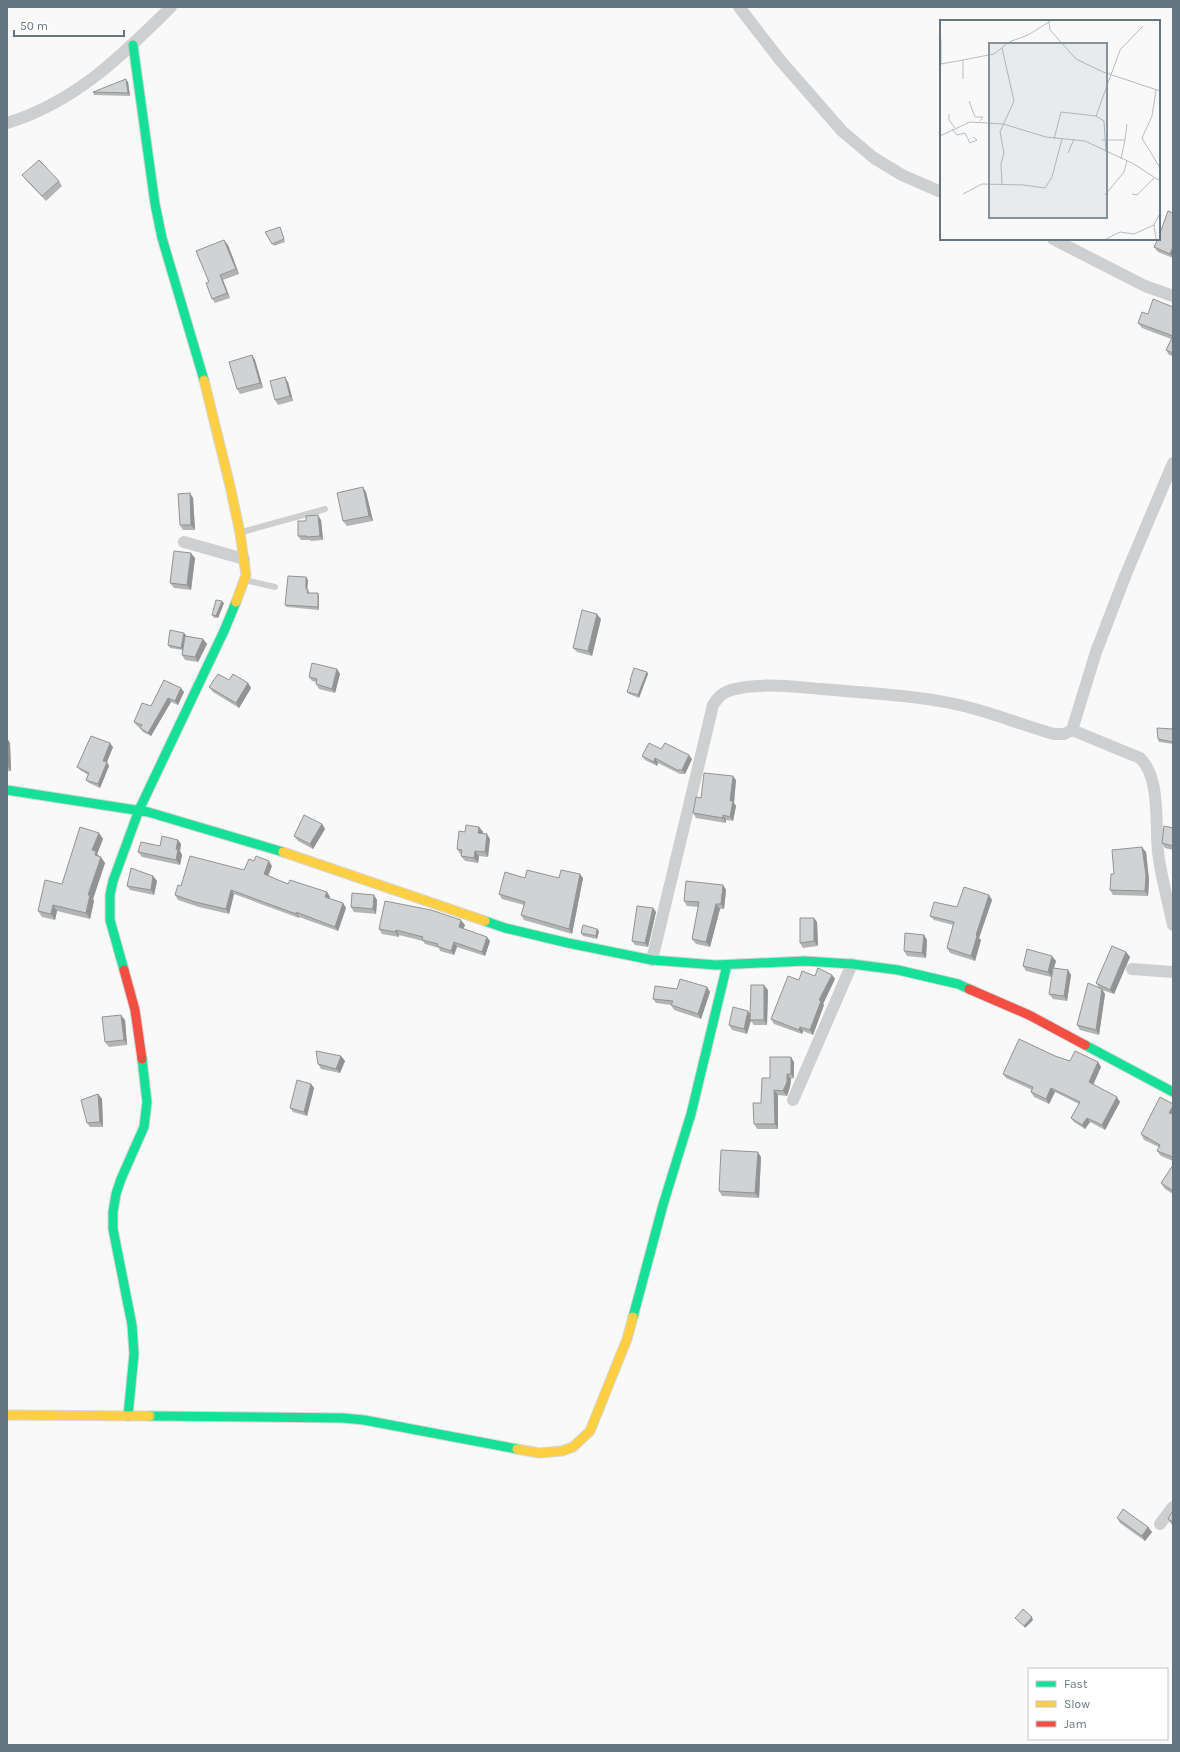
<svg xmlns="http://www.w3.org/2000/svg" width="1180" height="1752" font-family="Karla,sans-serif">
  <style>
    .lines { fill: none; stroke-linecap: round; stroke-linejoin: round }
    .fast-casing { stroke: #d5d6d7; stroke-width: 11 }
    .slow-casing { stroke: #d5d6d7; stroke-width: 11 }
    .jam-casing { stroke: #d5d6d7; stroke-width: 11 }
    .lane { stroke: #cecfd0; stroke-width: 6 }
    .street { stroke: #cecfd0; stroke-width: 12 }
    .fast { stroke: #16e098; stroke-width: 9 }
    .slow { stroke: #ffcf43; stroke-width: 9 }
    .jam { stroke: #f24e42; stroke-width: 9 }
    .wall { fill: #b3b5b5 }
    .shaded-wall { fill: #929394 }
    .building { fill: #d0d2d3; stroke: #929394 }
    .inset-road { fill: none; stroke: #b5bdc3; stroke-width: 1 }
    .view { fill: #84929c; fill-opacity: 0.15; stroke: #84929c; stroke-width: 2 }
    .inset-edge { fill: none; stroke: #657683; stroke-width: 2 }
  </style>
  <rect width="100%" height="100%" fill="#f9f9f9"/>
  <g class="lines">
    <!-- fast casing -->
    <g class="fast-casing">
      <path id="fast" d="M133,45L155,204L162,238L204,380
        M7,790L148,812L283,852
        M485,921L505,928L568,943L652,960L716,965L805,961L852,964L898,970L958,984L969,989
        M124,970L110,920V895L113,881L139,810L224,631L236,602
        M1085,1045L1173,1092
        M633,1317L663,1205L691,1114L727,965
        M128,1416L134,1354L132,1325L113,1229V1212L116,1194L121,1179L144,1127L147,1102L142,1059
        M150,1416L343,1418L364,1420L517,1449"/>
    </g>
    <!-- slow casing -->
    <g class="slow-casing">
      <path id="slow" d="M204,380L230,486L240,533L246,575L236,602
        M283,852L485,921
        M7,1415L150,1416
        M517,1449L539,1453L562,1451L573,1447L590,1431L627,1339L633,1317"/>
    </g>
    <!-- jam casing -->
    <g class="jam-casing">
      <path id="jam" d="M124,970L135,1010L142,1059
        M969,989L1029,1015L1085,1045"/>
    </g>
    <!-- lane -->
    <path class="lane" d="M242,532L325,509
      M245,580L275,587"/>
    <!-- street -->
    <path class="street" d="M739,7L780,60L842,131L874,158L902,175L941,192
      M7,123C76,102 121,56 171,7
      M1053,239L1145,286L1173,296
      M184,542L244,559
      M1072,730L1096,652L1126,574L1173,463
      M652,960L713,705C718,697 722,693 731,690C758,682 794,687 822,689C867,693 912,695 955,704C989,711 1021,725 1054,734H1064L1072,730L1140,758C1161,778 1155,825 1158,852C1161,877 1168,901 1173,925
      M1132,969L1173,972
      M793,1100L852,964
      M1160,1524L1173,1507"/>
    <!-- fast -->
    <use href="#fast" class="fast"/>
    <!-- slow -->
    <use href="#slow" class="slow"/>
    <!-- jam -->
    <use href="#jam" class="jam"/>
  </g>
  <!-- wall -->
  <path class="wall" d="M128,82L130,96L94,95L93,92Z
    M22,175L59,181L62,186L46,201L26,180Z
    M1173,213V258L1158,252L1154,247Z
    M281,229L285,242L274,246L265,232Z
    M228,245L239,274L223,280L230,298L215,303L212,299L209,282Z
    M1173,307V356L1169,355L1166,350L1171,339L1142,328L1138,323L1148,314Z
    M252,355L255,360L263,388L240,394L237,389Z
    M288,382L293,401L278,405L275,400Z
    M366,492L373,521L347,526L343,521Z
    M190,493L193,498L195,530H183L180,525Z
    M321,520L323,540L311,541L310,540H301L298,536L306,521Z
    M195,558L191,590L174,588L170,583Z
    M308,580L307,589L309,591V593H318L319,596V610L287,607L285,605Z
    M224,603L218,618H214L212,615Z
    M601,619L592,656L577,652L573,648Z
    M186,635V636L203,639L207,644L198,662L185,660L182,655L183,650L170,648L168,645Z
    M337,669L340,674L335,693L319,689L316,684V682L312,681L309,677Z
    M647,672L648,674L639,698L629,694L627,692L631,681L630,680Z
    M164,680L184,692L178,705L171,702L151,736L143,732L140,728L137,726L134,722L151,706Z
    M229,680L248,683L251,688L239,708L213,692L209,687Z
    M1173,729V744L1159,742L1158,739Z
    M7,736L8,737V740L10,743L11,771H7Z
    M113,747L107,762L109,766L100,788L89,783L86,780L88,775L80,770L77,767Z
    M661,749L692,759L685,774H680L658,763L657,766L645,760L642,756Z
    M736,780L734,803L736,806L733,821L726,820V823L696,818L693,813L701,798Z
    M322,824L325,829L313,849L298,841L294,836Z
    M479,827L483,832L482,834L490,839L488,857L479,856L478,863L465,861L461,856L462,854H460L457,849L465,832Z
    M1173,828V850L1165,848L1162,843Z
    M99,833L103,839L97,854L105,863L93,899L94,901L90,919L57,911L55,920L42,917L38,911L62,884Z
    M178,840L181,844L180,851L182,855L180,865L142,857L138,852Z
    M1146,852L1149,880L1148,896L1113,895L1110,890L1114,874Z
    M254,861L272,866L268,876L288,884L327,892L330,897L329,898L343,903L346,908L338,931L299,917V918L234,894L229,914L199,907L178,900L175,895L181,886L244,870Z
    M153,876L157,881L154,895L130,890L127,886Z
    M525,878H583L572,934L524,920L521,915L524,905L502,899L499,894Z
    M723,885L726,890L724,909H720L710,947L696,944L692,939L698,907L687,906L684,901Z
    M374,895L377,900L376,914L354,912L351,907Z
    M989,895L992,900L979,938L981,940L975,961L950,953L947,948L953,925L934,920L930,916L957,907Z
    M653,908L656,912L648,947L635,945L632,941Z
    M817,922L818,946L803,948L800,943Z
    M465,925L463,929L490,941L485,956L457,947L454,955L440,951L439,948L425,944L423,941L399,935V937L382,934L379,929Z
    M597,929L599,931L597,939L583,936L581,933Z
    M924,935L927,940L926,958L907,956L904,951Z
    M1126,952L1130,957L1114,994L1102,990L1105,994L1099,1035L1080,1030L1077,1025L1099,988L1096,983Z
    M1056,961L1054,968L1068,970L1071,975L1067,1001L1053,999L1049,994L1053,973L1051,977L1026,971L1023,966Z
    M832,975L835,979L823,1004L824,1005L813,1035L803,1031L802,1034L774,1024L771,1019L815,976Z
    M677,989L710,992L701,1019L674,1010L671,1005L656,1003L653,999Z
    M768,990L767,1025H754L751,1021L747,1034L732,1030L729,1025L748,1011L750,1014Z
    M125,1020L127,1045L109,1047L105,1042Z
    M341,1056L345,1061L340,1073L321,1069L318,1064Z
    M1055,1056L1070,1061L1098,1062L1101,1067L1093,1085L1120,1102L1105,1130L1090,1122L1085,1129L1074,1122L1071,1118L1079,1104L1055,1092L1049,1104L1034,1097L1031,1092L1032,1090L1006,1078L1003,1074Z
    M794,1062V1078L791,1079L790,1087L787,1096L778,1095V1129H757L754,1124L770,1078Z
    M311,1084L314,1088L307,1116L293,1112L290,1108Z
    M98,1094L102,1099L103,1127H90L87,1123Z
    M1173,1104V1161L1161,1156L1157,1151L1159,1147L1144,1140L1141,1134Z
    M761,1157L759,1198L722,1196L719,1191Z
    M1173,1165V1194L1165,1189L1161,1183Z
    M1173,1510V1525L1171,1524L1168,1519Z
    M1117,1518L1148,1527L1152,1532L1145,1541L1120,1523Z"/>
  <!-- shaded-wall -->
  <path class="shaded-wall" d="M126,79L128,82L130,96L128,93Z
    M224,240L228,245L239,274L236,269Z
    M1173,247V257L1170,254Z
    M220,275L223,280L230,298L227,293Z
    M252,355L255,360L263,388L260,383Z
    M285,377L288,382L293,401L290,396Z
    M363,487L366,492L373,521L369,516Z
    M190,493L193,498L195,530L191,525Z
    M318,515L321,520L323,540L320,536Z
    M191,553L195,558L191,590L187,585Z
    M306,577L308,580L307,591L306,589Z
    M318,593L319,596V610L318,607Z
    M222,601L224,603L218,618L216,616Z
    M597,614L601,619L592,656L588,651Z
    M184,633L186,635L183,650L181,648Z
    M203,639L207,644L198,662L195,657Z
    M337,669L340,674L335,693L332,689Z
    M647,672L648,674L639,698L638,695Z
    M248,683L251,688L239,708L236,703Z
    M181,688L184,692L178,705L175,701Z
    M168,698L171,702L151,736L148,733Z
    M7,736L8,737V740L10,743L11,771L8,767Z
    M110,743L113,747L106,764L103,761Z
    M689,755L692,759L685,774L682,770Z
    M655,758L658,763L657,766L654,762Z
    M107,762L109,766L100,788L98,784Z
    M733,776L736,780L734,803L736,806L733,821L730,817V801Z
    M723,815L726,820V823L723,818Z
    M322,824L325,829L313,849L310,844Z
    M479,827L483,832L482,838L478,833Z
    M99,833L103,839L97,854L100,857L95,855L92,850Z
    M487,834L490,839L488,857L485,852Z
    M178,840L181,844L180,851L182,855L180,865L176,860V849Z
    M1142,847L1146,852L1149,880L1148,896L1145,891Z
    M475,851L479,856L478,863L474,858Z
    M101,857L105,863L93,899L94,901L90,919L86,913L88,895Z
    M269,861L272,866L267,879L264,874Z
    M580,874L583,878L572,934L569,929Z
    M153,876L157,881L154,895L151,890Z
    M723,885L726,890L724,909L721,904Z
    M231,890L234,894L229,914L226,909Z
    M327,892L330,897L328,901L325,897Z
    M374,895L377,900L376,914L373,909Z
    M989,895L992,900L979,938L981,940L975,961L971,956L976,935Z
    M343,903L346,908L338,931L335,927Z
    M716,904L720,909L710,947L706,942Z
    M53,905L57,911L55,920L51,914Z
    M653,908L656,912L648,947L645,943Z
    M296,912L299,917V918L296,914Z
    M814,918L817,922L818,946L814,941Z
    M461,920L465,925L462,932L459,927Z
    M597,929L599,931L597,939L596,936Z
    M396,930L399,935V937L395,932Z
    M924,935L927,940L926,958L922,953Z
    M487,937L490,941L485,956L482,952Z
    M454,942L457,947L454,955L451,951Z
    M1126,952L1130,957L1114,994L1110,990Z
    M1052,956L1056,961L1051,977L1048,972Z
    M1068,970L1071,975L1067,1001L1064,996Z
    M832,975L835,979L823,1004L824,1005L813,1035L810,1030L819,1000Z
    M764,985L768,990L767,1025L764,1020Z
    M707,987L710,992L701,1019L698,1014Z
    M1102,989L1105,994L1099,1035L1096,1030Z
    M748,1011L752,1016L747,1034L744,1029Z
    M121,1015L125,1020L127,1045L124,1040Z
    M800,1027L803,1031L802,1034L799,1030Z
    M341,1056L345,1061L340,1073L336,1069Z
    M791,1057L794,1062V1078L791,1074Z
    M1098,1062L1101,1067L1092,1087L1089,1082Z
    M787,1074L791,1079L790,1087L787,1096L783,1091Z
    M311,1084L314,1088L307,1116L304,1112Z
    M1051,1088L1055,1092L1049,1104L1046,1099Z
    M774,1090L778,1095V1129L775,1124Z
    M98,1094L102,1099L103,1127L100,1122Z
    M1117,1097L1120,1102L1105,1130L1102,1125Z
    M1173,1106V1118L1169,1113Z
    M1087,1118L1090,1122L1085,1129L1082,1125Z
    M758,1152L761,1157L759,1198L755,1193Z
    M1148,1527L1152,1532L1145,1541L1142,1536Z
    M1032,1617L1033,1620L1025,1628L1024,1626Z"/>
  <!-- building -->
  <path class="building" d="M126,79L128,93L93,92Z
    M39,160L59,181L42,196L22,175Z
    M1168,211L1173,213V247L1170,254L1154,247L1158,239H1159V236Z
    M280,227L284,239L272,244L265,232Z
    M224,240L236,269L220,275L227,293L212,299L206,283L209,282L196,251Z
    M1153,299L1173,307V353L1166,350L1173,336L1138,323L1142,312L1148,314Z
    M252,355L260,383L237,389L229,362Z
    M285,377L290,396L275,400L270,381Z
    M363,487L369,516L343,521L337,493Z
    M190,493L191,525H180L178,494Z
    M318,515L320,536L308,537L307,536H298V521H306V516Z
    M174,551L191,553L187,585L170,583Z
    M288,576L306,577V589H308L307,593H318V607L285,605Z
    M216,600L222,601L216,616L212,615Z
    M582,610L597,614L588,651L573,648Z
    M170,630L184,633L181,648L168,645Z
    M185,636L203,639L195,657L182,655Z
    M312,663L337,669L332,689L316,684L317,679L309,677Z
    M634,668L647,672L638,695L627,692L631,680H630Z
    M218,674L229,680L233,674L248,683L236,703L209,687Z
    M164,680L181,688L175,701L168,698L148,733L140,728L142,725L134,722L142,703L151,706Z
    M1157,728L1173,729V742L1158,739Z
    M91,736L110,743L103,761L107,762L98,784L86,780L89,773L77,767Z
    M649,743L661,749L665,743L689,755L682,770H677L655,758L654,762L642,756Z
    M7,744L8,767H7Z
    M704,773L733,776L730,801H733L730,817L723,815V818L693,813L696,797L701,798Z
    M304,815L322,824L310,844L294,836Z
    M466,825L479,827L478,833L487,834L485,852L475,851L474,858L461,856L462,850L457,849L459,831L465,832Z
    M1164,826L1173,828V846L1162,843Z
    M80,827L99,833L92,850L96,851L95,855L101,857L88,895H90L86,913L53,905L51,914L38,911L45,880L62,884Z
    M162,836L178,840L176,849L178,850L176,860L138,852L141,842L160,846Z
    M1142,847L1146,875L1145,891L1110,890L1111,874H1114L1112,850Z
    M190,856L244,870L249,859L254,861L256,856L269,861L264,874L288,884L290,880L327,892L325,897L343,903L335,927L296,912V914L231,890L226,909L195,902L175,895L178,885L181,886Z
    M131,868L153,876L151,890L127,886Z
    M527,870L559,878L561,870L580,874L569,929L521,915L525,902L499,894L505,872L525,878Z
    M686,881L723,885L721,904H716L706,942L692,939L699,902L684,901Z
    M964,887L989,895L976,935L977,936L971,956L947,948L954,922L930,916L934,902L957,907Z
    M352,893L374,895L373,909L351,907Z
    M385,901L431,910L461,920L459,927L487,937L482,952L454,942L451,951L437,946L438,944L422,940L423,937L396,930L395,932L379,929Z
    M637,906L653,908L645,943L632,941Z
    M800,918H814V941L800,943Z
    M583,925L597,929L596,936L581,933Z
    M905,933L924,935L922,953L904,951Z
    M1112,946L1126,952L1110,990L1096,983Z
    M1027,949L1052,956L1048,972L1023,966Z
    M818,968L832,975L819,1000L821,1001L810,1030L800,1027L799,1030L771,1019L788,976L799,980L802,971L815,976Z
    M1053,968L1068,970L1064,996L1049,994Z
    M680,979L707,987L698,1014L671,1005L673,1001L653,999L655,986L677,989Z
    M1088,983L1102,989L1096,1030L1077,1025Z
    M751,985H764V1020H750Z
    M733,1007L748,1011L744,1029L729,1025Z
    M121,1015L124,1040L105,1042L102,1017Z
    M1019,1039L1055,1056L1070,1061L1075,1051L1098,1062L1089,1082L1117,1097L1102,1125L1087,1118L1082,1125L1071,1118L1080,1102L1051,1088L1046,1099L1031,1092L1033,1087L1003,1074Z
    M316,1051L341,1056L336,1069L318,1064Z
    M770,1057H791V1074H787V1082L783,1091L774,1090L775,1124H754L753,1103H761L762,1078H770Z
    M297,1080L311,1084L304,1112L290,1108Z
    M98,1094L100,1122L87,1123L81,1100Z
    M1160,1097L1173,1104V1106L1169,1113L1173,1114V1157L1157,1151L1160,1145L1141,1134Z
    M721,1150L758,1152L755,1193L719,1191Z
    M1173,1165V1191L1161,1183Z
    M1123,1509L1148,1527L1142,1536L1117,1518Z
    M1173,1510V1522L1168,1519Z
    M1023,1609L1032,1617L1024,1626L1015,1618Z"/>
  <!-- overview -->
  <g transform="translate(940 20)">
    <rect width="220" height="220" fill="#f9f9f9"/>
    <path class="inset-road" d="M109,1L110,10L136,39L163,52L220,71M1,19V44L23,40M23,59V40L54,34L69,22L88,15L109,2M216,70L212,96L202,118L220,148M29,81L35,97H43L40,101M9,94V100L15,108M156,96L180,30L203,6M12,109L17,115L25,113L30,123L37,120L33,117M0,116L30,102L63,104L106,117L145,121L194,144L220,161M114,119L121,92L156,96L164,101L166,132M162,120H185L181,139M185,120L187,104M128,133L134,119M62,164L61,144L64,133L60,112L74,81L62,28M23,174L42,164L83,165L105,168L112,157L122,119M192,174L197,175L215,157M165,175L184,152L187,141M214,205L216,219M166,219L180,212L194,214L214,205L220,193"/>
    <path class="view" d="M49,23H167V198H49Z"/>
    <rect width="220" height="220" class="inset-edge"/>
  </g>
  <!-- border -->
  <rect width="1180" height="1752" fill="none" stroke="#657683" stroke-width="16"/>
  <!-- legend -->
  <rect x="1028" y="1668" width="140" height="72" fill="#ffffff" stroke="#c1c8cd"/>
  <rect x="1036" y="1681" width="20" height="6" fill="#16e098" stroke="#c1c8cd"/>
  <text x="1064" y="1688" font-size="12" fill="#657683">Fast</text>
  <rect x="1036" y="1701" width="20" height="6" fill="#ffcf43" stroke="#c1c8cd"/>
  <text x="1064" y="1708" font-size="12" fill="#657683">Slow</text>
  <rect x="1036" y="1721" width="20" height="6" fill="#f24e42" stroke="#c1c8cd"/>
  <text x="1064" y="1728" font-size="12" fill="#657683">Jam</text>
  <!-- scale -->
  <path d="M14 30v6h110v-6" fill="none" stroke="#657683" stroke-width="2"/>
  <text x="20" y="30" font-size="12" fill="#657683" stroke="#ffffff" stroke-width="3" paint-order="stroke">50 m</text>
</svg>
